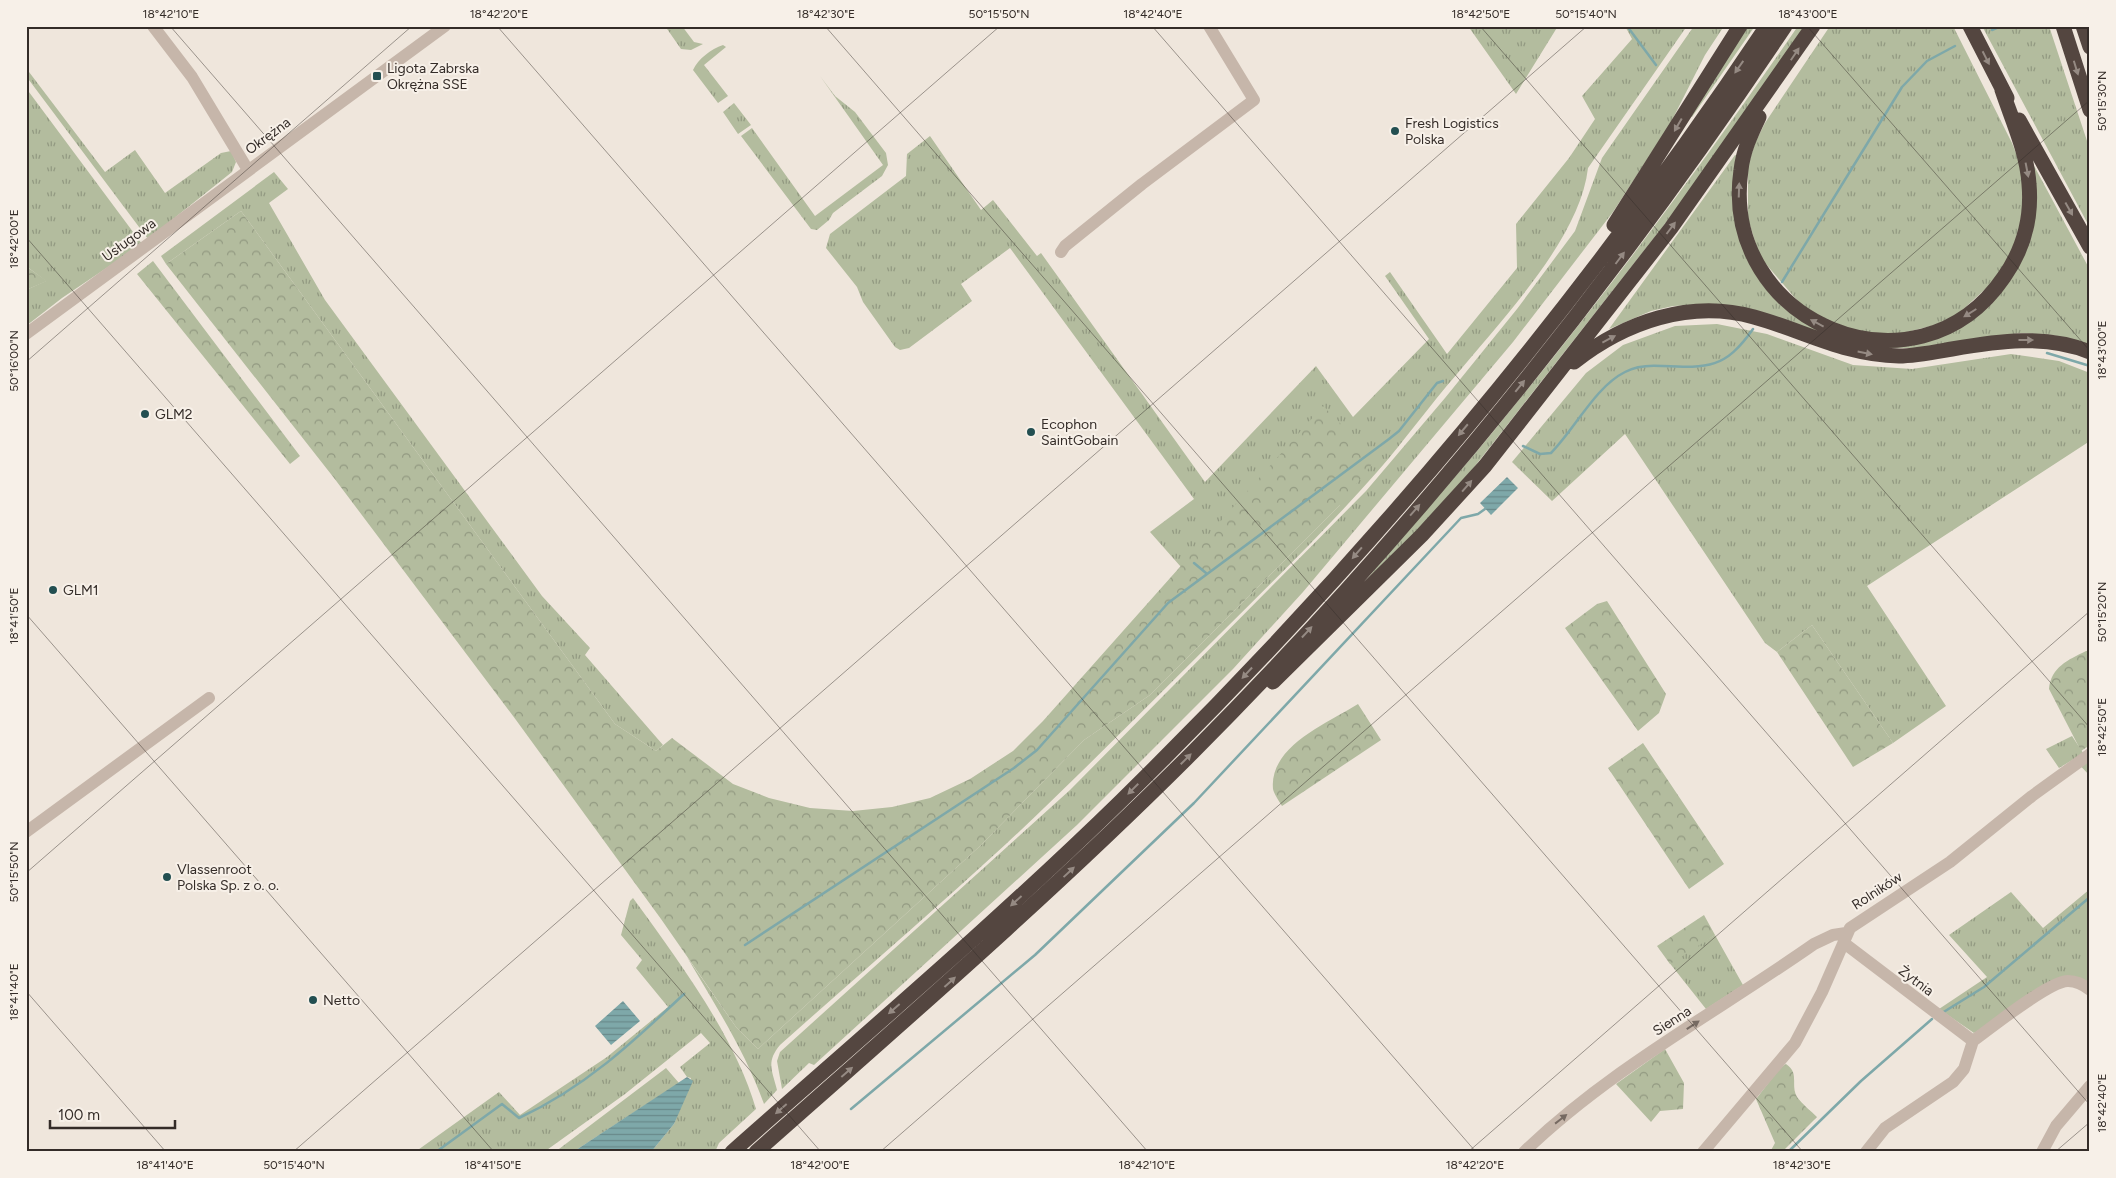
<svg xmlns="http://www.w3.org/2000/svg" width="2116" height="1178" font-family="Figtree,sans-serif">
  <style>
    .grass { fill: url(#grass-tufts) }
    .forest { fill: url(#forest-crowns) }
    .water { fill: url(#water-rules) }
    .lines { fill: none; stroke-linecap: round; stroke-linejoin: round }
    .stream { stroke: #7ea8a9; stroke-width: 2.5 }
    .minor { stroke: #c6b6aa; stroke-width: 12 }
    .highway { stroke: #544640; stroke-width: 15 }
    .oneway { fill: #958a83 }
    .oneway2 { fill: #766a62 }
    .ticks { fill: none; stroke: #342c28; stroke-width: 1; stroke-opacity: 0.45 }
    .poi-dot { fill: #234f51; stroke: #f7f0e8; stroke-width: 2 }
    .labels { text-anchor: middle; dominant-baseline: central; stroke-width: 4; stroke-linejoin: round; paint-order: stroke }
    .poi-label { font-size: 14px; fill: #342c28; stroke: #f7f0e8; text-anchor: start }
    .street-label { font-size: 14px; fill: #342c28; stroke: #f7f0e8 }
    .neatline { fill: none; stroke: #342c28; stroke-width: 2 }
    .ticks-label { font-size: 12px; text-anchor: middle; fill: #342c28 }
  </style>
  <defs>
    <pattern id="grass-tufts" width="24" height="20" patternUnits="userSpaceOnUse" patternTransform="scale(1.25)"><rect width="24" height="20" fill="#b3bc9e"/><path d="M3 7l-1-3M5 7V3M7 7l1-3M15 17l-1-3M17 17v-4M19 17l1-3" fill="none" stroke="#929981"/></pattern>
    <pattern id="forest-crowns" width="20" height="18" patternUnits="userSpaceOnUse" patternTransform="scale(1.25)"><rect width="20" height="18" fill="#b3bc9e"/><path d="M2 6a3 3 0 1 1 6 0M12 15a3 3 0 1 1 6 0" fill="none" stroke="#929981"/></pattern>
    <pattern id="water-rules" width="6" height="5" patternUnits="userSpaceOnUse" patternTransform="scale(1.25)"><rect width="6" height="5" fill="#7ea8a9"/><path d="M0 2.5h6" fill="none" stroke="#68898a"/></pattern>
  </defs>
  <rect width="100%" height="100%" fill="#efe6dc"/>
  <!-- grass -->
  <path class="grass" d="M665,26H682L694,42L703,44L691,50L681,49Z
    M1468,26H1558L1516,94Z
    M1625,26H1687L1588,168C1580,239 1501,320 1457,374C1429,406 1405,440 1377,472C1327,529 1271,583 1217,637C1147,706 1078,777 1006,844C932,912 855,978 780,1045C766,1062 772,1070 777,1090L764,1104C745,1051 715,1005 687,957L736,1027L758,1049L980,846L1084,740L1150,695L1340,505L1212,532L1181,567L1150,532L1194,499L1010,248L961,284L972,301L909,348L900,350L895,347L863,302L857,287L826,248L830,234L906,176L907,154L930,136L981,210L993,200L1037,256L1041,253L1205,482L1316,366L1353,417L1429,339L1385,276L1390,272L1447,354L1517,268L1516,224L1569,158L1595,119L1582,96L1632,39Z
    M1694,26H1724L1705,55L1670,124L1613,212L1513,342L1303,592L1233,669L1077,825L814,1065L809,1063L782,1089L777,1061L780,1052L1070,790L1366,491L1445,398L1517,309L1575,231L1602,158Z
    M1744,26H1755L1692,117L1690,116Z
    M1798,26H1806L1697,183L1464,480L1400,551L1360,588C1401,534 1449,486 1492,433C1600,302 1702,166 1798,26Z
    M1830,26H1953L2012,143L2023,171L2024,198L2021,227L2011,255L1994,281L1958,314L1935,325L1895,335L1847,330L1807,312L1760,257L1748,219V165L1755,143L1765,123Z
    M1982,26H2049L2090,150V228Z
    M723,45L726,47L704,65L728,96L718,103L693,70C698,59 711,49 723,45Z
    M26,68L105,172L135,150L165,193L221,153L231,151L236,162L232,172L148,239L26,76Z
    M820,76L835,96L855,112L886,153L888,165L882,176L833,213L829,220L817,230L811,229L741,136L752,128L815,216L883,165Z
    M26,88L142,244L62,298L26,326V290L46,281L26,266Z
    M734,103L751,125L738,134L723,112Z
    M1735,155L1738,156C1723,217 1745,285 1800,319C1810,325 1822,334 1834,336C1843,338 1854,336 1864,336C1888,336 1912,336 1936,336L2015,269L2032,162L2090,270V345L2053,335L2021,333L1918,348H1875L1711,304L1673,306L1651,311L1609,329Z
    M274,172L288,189L269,203L325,300L542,596L590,648L585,655L663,745L656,751L615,724L241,211L166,264L161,256Z
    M1717,324L1767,334L1853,365L1912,369L2011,354L2059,361L2090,373V441L1867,586L1946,706L1893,743L1812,625L1777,652L1765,643L1625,434L1552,501L1512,462L1586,373L1623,345L1675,326Z
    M2072,736L2087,759L2090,758V776L2074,759L2059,768L2046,749Z
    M2090,889V986L2065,978L1974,1033L1939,1009L1987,977L1949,935L2011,892L2043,928Z
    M633,898C678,960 735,1036 756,1109L719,1143L715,1152H651L674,1124L691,1078L687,1077L680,1067L710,1043L701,1033L625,1094L544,1152H415L499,1092L520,1115L607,1057L668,1007L636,968L642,960L621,935L630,901Z
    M1715,935L1743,985L1706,1009L1668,961Z
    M666,1068L679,1083L573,1152H555Z"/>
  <!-- forest -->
  <path class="forest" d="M241,211L615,724L656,751L672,738L733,784L769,798L810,808L853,811L892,807L930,798L970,779L1013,751L1043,721L1323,406L1351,434L1372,464L1340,505L1150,695L1084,740L980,846L758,1049L736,1027L661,919L516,720L334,478L166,264Z
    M153,261L300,456L290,464L137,274Z
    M26,266L27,267L47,281L26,290Z
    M1607,601L1666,694L1659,713L1638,731L1565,628L1597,604Z
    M1812,625L1893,743L1853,767L1777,652Z
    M2086,651H2090V745L2081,751L2049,689C2051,667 2068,660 2086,651Z
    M1358,704L1381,740L1282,806C1279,801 1274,794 1273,789C1269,746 1328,723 1358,704Z
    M1643,743L1724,864L1689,889L1608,768Z
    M1704,915L1715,935L1670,964L1657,946Z
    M1665,1049L1684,1083L1683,1109L1660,1111L1651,1122L1616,1084Z
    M1786,1064C1800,1073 1790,1085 1797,1097C1802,1104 1811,1111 1817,1117L1782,1152H1770L1775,1143L1756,1099L1780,1068Z"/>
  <!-- water -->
  <path class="water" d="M1507,477L1518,488L1491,515L1480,503Z
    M623,1001L640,1021L611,1045L595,1026Z
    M687,1077L693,1081L674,1124L651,1152H573Z"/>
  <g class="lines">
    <!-- stream -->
    <path class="stream" d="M1627,26L1656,65
      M1992,30L2001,26
      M1782,282L1902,87L1927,61L1955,46
      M2047,353L2090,366
      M1523,446L1540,454L1551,453C1575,429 1595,387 1625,372C1636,366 1649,365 1662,366C1708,368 1725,369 1753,329
      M1194,563L1206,573
      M745,945L1014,768L1037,750L1168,603L1389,439L1399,431L1437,383L1443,381
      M1942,1013L1984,987L2090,897
      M851,1109L1035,955L1194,803L1461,518L1478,514L1485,509
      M436,1152L502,1104L519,1118C584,1088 632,1043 684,994
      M1788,1152L1861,1081L1932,1019"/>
    <!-- minor -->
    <path class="minor" d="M153,26L192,77L248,170
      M1061,252L1065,246L1142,184L1254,100L1209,26
      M26,334L445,26
      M26,832L209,698
      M1844,943L1973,1041L1964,1069L1953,1082L1885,1128L1866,1152
      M1973,1041C1991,1028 2049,981 2068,981C2077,981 2084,985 2090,990
      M1524,1152C1610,1069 1717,1012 1814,944L1833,935L1846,933
      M1703,1152L1795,1043L1822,992L1850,928L1950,862L2032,796L2090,754
      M2042,1152L2056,1126L2090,1086"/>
    <!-- highway -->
    <path class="highway" d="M1970,26L2007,98
      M2063,26L2090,110
      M2083,26L2090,47
      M1759,117C1751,134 1743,151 1741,170C1719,322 1916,406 2004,277C2023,250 2032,218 2029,184C2027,152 2012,120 2002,90
      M2019,120L2090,247
      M1614,225L1740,26
      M1574,362C1625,322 1690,299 1754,317C1805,331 1844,355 1899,356C1916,356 1935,352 1952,349C1998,341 2045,334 2090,352
      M1273,682L1422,535L1485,466L1671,228L1813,26
      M732,1152C863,1036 996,923 1121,801C1361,566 1580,306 1767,26
      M756,1152C904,1021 1053,892 1193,752C1413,531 1611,286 1785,26"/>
  </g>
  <!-- one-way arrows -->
  <defs><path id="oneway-solid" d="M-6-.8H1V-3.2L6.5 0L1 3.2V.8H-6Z" transform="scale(1.25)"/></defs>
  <g class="oneway">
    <use href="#oneway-solid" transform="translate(1795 54) rotate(-56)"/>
    <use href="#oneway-solid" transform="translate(1986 58) rotate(63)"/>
    <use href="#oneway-solid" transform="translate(1739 67) rotate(125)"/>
    <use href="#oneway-solid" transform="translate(2076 68) rotate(73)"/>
    <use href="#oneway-solid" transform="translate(1678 125) rotate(120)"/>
    <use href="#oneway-solid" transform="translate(2027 170) rotate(79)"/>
    <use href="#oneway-solid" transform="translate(1739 190) rotate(-88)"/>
    <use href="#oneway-solid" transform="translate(2069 209) rotate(61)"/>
    <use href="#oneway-solid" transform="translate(1671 228) rotate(-53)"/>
    <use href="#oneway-solid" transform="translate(1620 258) rotate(-53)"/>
    <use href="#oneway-solid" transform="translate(1970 313) rotate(148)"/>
    <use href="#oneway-solid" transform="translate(1817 323) rotate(-152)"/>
    <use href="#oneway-solid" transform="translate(1609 339) rotate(-28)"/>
    <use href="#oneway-solid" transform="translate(2026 340)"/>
    <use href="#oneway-solid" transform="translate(1865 353) rotate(11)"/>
    <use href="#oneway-solid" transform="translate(1520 386) rotate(-51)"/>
    <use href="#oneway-solid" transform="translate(1463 430) rotate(130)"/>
    <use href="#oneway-solid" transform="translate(1467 486) rotate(-49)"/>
    <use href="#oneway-solid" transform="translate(1415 510) rotate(-49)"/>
    <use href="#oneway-solid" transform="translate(1357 553) rotate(131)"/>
    <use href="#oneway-solid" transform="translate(1307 632) rotate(-47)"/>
    <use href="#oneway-solid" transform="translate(1247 673) rotate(133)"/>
    <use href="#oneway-solid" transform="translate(1186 759) rotate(-45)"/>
    <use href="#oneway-solid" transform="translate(1133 789) rotate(135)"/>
    <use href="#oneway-solid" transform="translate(1069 872) rotate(-43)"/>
    <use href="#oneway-solid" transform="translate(1016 901) rotate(138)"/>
    <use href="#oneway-solid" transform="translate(950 982) rotate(-42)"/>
    <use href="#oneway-solid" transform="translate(894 1009) rotate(139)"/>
    <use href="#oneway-solid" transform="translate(847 1072) rotate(-41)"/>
    <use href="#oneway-solid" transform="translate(781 1109) rotate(139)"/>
  </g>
  <g class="oneway2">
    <use href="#oneway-solid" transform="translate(1693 1025) rotate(-33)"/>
    <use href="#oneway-solid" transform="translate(1561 1119) rotate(-38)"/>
  </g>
  <!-- ticks -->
  <path class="ticks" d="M170,26L1148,1152M497,26L1476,1152M825,26L1803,1152M1152,26L2090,1105M1480,26L2090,728M1807,26L2090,351M26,237L821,1152M26,362L412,26M26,614L494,1152M26,873L1000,26M26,991L166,1152M293,1152L1587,26M880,1152L2090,100M1468,1152L2090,611M2055,1152L2090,1122"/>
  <!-- markers -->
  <g class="poi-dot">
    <rect x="372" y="71" width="10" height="10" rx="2.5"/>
    <circle cx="1395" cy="131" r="5"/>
    <circle cx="145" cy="414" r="5"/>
    <circle cx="1031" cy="432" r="5"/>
    <circle cx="53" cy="590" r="5"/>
    <circle cx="167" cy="877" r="5"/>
    <circle cx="313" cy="1000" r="5"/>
  </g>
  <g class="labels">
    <!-- poi labels -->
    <g class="poi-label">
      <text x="387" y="68">Ligota Zabrska<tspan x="387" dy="16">Okrężna SSE</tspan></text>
      <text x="1405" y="123">Fresh Logistics<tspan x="1405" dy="16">Polska</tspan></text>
      <text x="155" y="414">GLM2</text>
      <text x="1041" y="424">Ecophon<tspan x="1041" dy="16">SaintGobain</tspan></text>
      <text x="63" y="590">GLM1</text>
      <text x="177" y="869">Vlassenroot<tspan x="177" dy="16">Polska Sp. z o. o.</tspan></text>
      <text x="323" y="1000">Netto</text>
    </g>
    <!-- street labels -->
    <g class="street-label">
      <text transform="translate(268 136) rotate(-36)">Okrężna</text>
      <text transform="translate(129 240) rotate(-36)">Usługowa</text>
      <text transform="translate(1877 891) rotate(-33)">Rolników</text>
      <text transform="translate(1916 981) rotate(37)">Żytnia</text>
      <text transform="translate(1672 1021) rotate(-33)">Sienna</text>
    </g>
  </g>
  <!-- border -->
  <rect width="2116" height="1178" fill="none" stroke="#f7f0e8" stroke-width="55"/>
  <!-- scale -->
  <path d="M50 1120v8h125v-8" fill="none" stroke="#342c28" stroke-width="2.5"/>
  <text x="58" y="1120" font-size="15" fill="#342c28" stroke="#f7f0e8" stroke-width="4" paint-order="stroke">100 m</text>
  <rect x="28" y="28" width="2060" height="1122" class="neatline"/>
  <g class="ticks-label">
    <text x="171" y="18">18°42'10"E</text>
    <text x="499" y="18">18°42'20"E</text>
    <text x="826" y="18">18°42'30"E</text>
    <text x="999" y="18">50°15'50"N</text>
    <text x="1153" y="18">18°42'40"E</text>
    <text x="1481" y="18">18°42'50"E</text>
    <text x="1586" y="18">50°15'40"N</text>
    <text x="1808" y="18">18°43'00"E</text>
    <text transform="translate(2102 101) rotate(-90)" y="4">50°15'30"N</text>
    <text transform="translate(14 239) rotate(-90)" y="4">18°42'00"E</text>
    <text transform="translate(2102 350) rotate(-90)" y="4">18°43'00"E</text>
    <text transform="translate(14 361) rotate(-90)" y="4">50°16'00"N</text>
    <text transform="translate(2102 612) rotate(-90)" y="4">50°15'20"N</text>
    <text transform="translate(14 616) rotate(-90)" y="4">18°41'50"E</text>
    <text transform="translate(2102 727) rotate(-90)" y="4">18°42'50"E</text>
    <text transform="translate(14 872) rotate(-90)" y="4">50°15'50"N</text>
    <text transform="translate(14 992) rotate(-90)" y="4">18°41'40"E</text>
    <text transform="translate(2102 1103) rotate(-90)" y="4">18°42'40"E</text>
    <text x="165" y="1169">18°41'40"E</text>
    <text x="294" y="1169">50°15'40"N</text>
    <text x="493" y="1169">18°41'50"E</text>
    <text x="820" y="1169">18°42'00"E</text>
    <text x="1147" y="1169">18°42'10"E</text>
    <text x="1475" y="1169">18°42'20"E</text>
    <text x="1802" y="1169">18°42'30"E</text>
  </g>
</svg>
